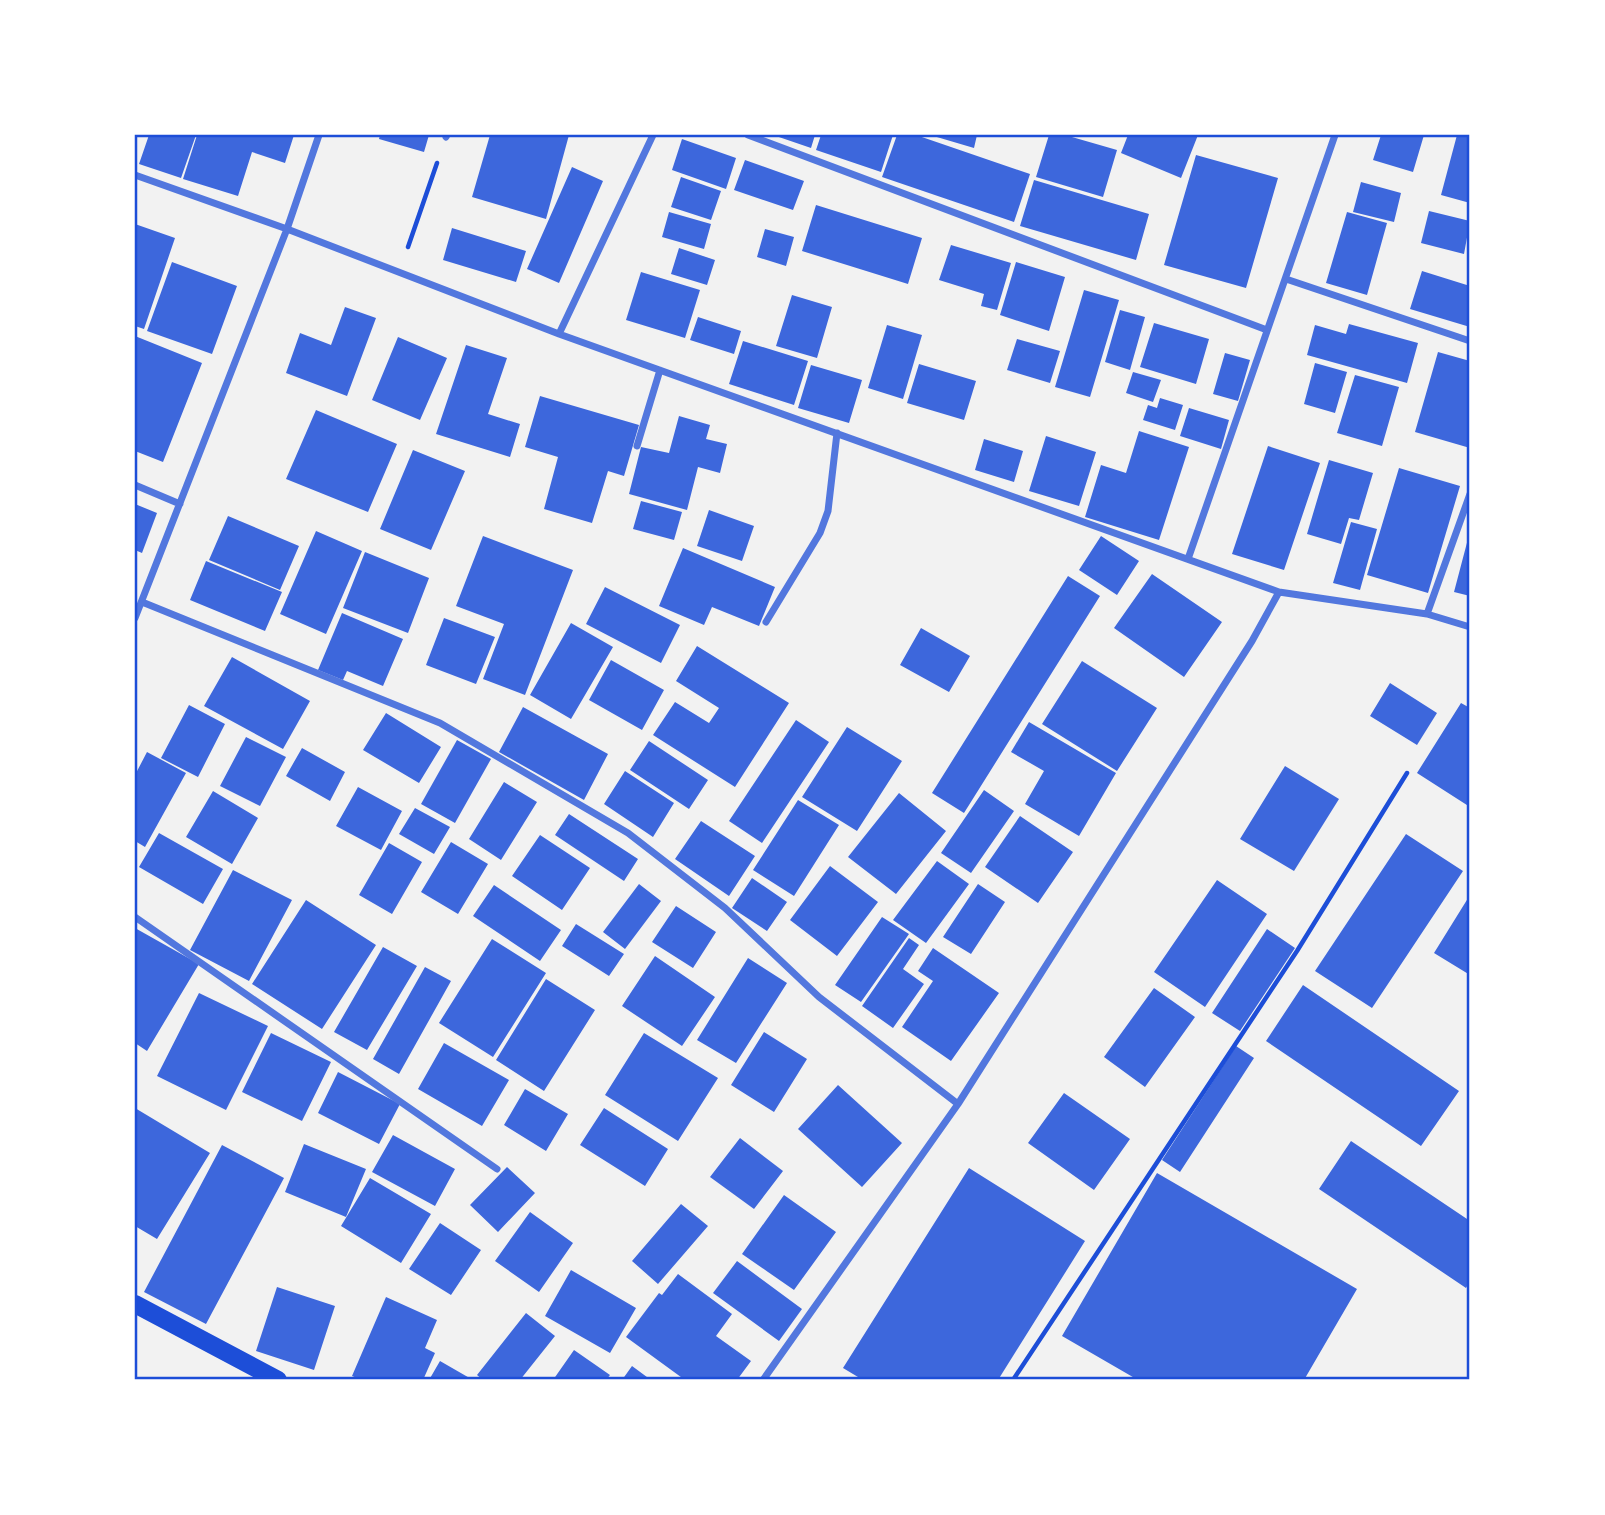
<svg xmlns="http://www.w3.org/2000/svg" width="1605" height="1515" font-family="Commissioner,sans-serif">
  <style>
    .building { fill: #3d67dc }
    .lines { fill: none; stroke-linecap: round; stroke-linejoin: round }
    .path { stroke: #1d4ed8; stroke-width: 4.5 }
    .minor { stroke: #5277de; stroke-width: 7 }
    .primary { stroke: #1d4ed8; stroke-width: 18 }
    .neatline { fill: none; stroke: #1d4ed8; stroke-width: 2.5 }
  </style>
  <rect width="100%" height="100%" fill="#f2f2f2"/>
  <!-- building -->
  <path class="building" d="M149,135H196L181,178L139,164Z
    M197,135H294L285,163L252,152L238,196L183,179Z
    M380,135H429L424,152L379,139Z
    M490,135H569L546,219L472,197Z
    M773,135H815L811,148Z
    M821,135H893L881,172L816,150Z
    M897,135H916L1030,174L1014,222L882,177Z
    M930,135H977L974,148Z
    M1049,135H1065L1117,150L1103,197L1036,177Z
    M1128,135H1198L1181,178L1121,153Z
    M1381,135H1424L1413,172L1373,160Z
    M1457,135H1470V203L1441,195Z
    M682,139L736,158L726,189L672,170Z
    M1196,155L1278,178L1246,288L1164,265Z
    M745,160L804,181L793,210L734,190Z
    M572,167L603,181L559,283L527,269Z
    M681,177L721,191L711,220L671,207Z
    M1034,180L1149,214L1136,260L1020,226Z
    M1361,182L1401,193L1394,222L1353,212Z
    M816,205L922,238L908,284L802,251Z
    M1429,211L1470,221L1464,254L1421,243Z
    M669,212L711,224L704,249L662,237Z
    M1347,212L1387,223L1367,295L1326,283Z
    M135,224L175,238L144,329L135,326Z
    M452,228L526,251L516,282L443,260Z
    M765,229L794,237L786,266L757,257Z
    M951,245L1011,263L997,310L981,306L984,294L939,280Z
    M679,248L715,260L707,285L671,274Z
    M172,262L237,286L212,354L147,331Z
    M1016,262L1065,277L1049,331L1000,315Z
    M1422,271L1470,286V327L1410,309Z
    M641,272L700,290L685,338L626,320Z
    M1084,290L1119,300L1090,397L1055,387Z
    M792,295L832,307L817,358L776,346Z
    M345,307L376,318L347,396L286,373L300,333L331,345Z
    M1120,310L1145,317L1130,370L1105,362Z
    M698,317L741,331L734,354L690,340Z
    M1154,323L1209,339L1196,384L1140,367Z
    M1349,324L1418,343L1407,383L1307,355L1315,325L1346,334Z
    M887,325L922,335L903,399L868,388Z
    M135,336L202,363L163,462L135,451Z
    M398,337L447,358L420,420L372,400Z
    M1017,339L1060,351L1050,383L1007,370Z
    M743,341L808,361L794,405L729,384Z
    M466,345L507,358L488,414L520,424L510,457L436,434Z
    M1438,352L1470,361V448L1415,432Z
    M1225,353L1250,360L1238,401L1213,394Z
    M1315,363L1347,372L1335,413L1304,404Z
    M919,364L976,381L964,420L907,403Z
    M811,365L862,380L849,423L798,408Z
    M1133,372L1161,380L1153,402L1126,393Z
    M1355,375L1399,387L1382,446L1337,433Z
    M540,396L639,425L624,476L608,471L592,523L544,509L558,457L525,447Z
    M1160,398L1183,405L1175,430L1143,420L1148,405L1157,408Z
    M1189,408L1229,420L1221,449L1180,436Z
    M316,410L397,444L368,512L286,479Z
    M679,416L710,425L706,439L727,444L720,473L698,467L687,510L629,494L641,447L669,453Z
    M1139,431L1189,447L1159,540L1085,517L1101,465L1126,473Z
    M1046,436L1096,452L1079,506L1029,491Z
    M984,439L1023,451L1014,482L975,470Z
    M1268,446L1320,463L1284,570L1232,554Z
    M413,450L465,471L431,550L380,529Z
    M1329,460L1373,473L1359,520L1349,518L1341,544L1307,534Z
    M1399,468L1460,486L1428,593L1367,575Z
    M641,501L682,512L674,540L633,529Z
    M135,504L157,513L142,553L135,550Z
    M709,510L754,526L742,561L697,546Z
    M228,516L299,546L280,590L209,560Z
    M1351,522L1377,529L1360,590L1333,583Z
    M316,531L362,551L326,634L280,614Z
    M1469,535H1470V596L1454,592Z
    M483,536L573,570L525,695L483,679L504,624L456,606Z
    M1101,536L1139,561L1117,595L1079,570Z
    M683,548L775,587L759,626L712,607L704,625L659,606Z
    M365,552L429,578L408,633L343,608Z
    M206,561L282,592L265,631L190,600Z
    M1152,574L1222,622L1184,677L1114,628Z
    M1068,576L1100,596L964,813L932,793Z
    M605,587L680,625L661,663L586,624Z
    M342,613L403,639L383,686L347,671L343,680L318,670Z
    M444,618L495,637L476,684L426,665Z
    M571,623L613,647L571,719L530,695Z
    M921,628L970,656L949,692L900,665Z
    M697,646L789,703L735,787L653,735L675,702L709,723L719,708L676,681Z
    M232,657L310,701L283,749L204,706Z
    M611,660L664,690L642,730L589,700Z
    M1082,661L1157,708L1117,771L1042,724Z
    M1390,683L1437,713L1417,745L1370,716Z
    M1461,703L1470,708V807L1417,773Z
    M189,705L225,724L198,777L161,758Z
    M523,707L608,754L584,800L499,752Z
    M386,713L441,747L419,783L363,750Z
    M796,720L829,742L762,843L729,821Z
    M1029,722L1116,773L1079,836L1025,804L1044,771L1011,752Z
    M847,727L902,761L857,831L802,797Z
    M246,737L286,757L260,806L220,786Z
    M457,740L491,759L455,823L421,804Z
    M649,741L708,780L689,809L630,770Z
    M302,748L345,772L330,801L286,776Z
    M147,752L186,773L145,847L135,841V775Z
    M1285,766L1339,799L1294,871L1240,839Z
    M625,771L674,803L653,837L604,804Z
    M504,782L537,802L501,860L469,839Z
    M358,787L402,811L381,850L336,826Z
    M984,790L1014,811L971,873L941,853Z
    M213,791L258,818L232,864L186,837Z
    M899,793L946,831L896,894L848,857Z
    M798,800L839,825L794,896L753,870Z
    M415,808L450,827L434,854L399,834Z
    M569,814L638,859L624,881L555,835Z
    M1020,816L1073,852L1038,903L985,867Z
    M701,821L755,856L729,896L675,859Z
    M159,833L223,869L203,904L139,867Z
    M1406,834L1463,871L1372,1008L1315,971Z
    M540,835L590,868L562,910L512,876Z
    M451,842L488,864L458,914L421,892Z
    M389,843L422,862L392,914L359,895Z
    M937,861L969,884L926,943L893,920Z
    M830,866L878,902L837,956L790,920Z
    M233,870L292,900L249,981L190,950Z
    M752,878L787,902L767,931L732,908Z
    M1217,880L1267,914L1205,1007L1154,972Z
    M639,884L661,901L625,949L603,932Z
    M978,884L1005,902L971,954L943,937Z
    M494,885L561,930L540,961L473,916Z
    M1470,895V975L1434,953Z
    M306,900L376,945L322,1029L252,984Z
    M676,906L716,932L693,968L652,942Z
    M882,917L909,934L861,1002L835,985Z
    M576,924L624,954L609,976L562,946Z
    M135,928L199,964L147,1051L135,1043Z
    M1267,929L1295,948L1240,1031L1212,1013Z
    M909,938L919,945L903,969L924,984L893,1028L862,1006Z
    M492,939L546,973L493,1057L439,1023Z
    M383,947L417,966L367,1050L334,1032Z
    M933,948L999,993L951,1061L902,1027L933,981L918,971Z
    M655,956L715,997L682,1046L622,1006Z
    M748,958L787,983L736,1063L697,1040Z
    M425,967L451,981L399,1074L373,1059Z
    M546,979L595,1010L544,1091L496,1060Z
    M1303,985L1459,1091L1421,1146L1266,1041Z
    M1154,988L1195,1017L1145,1087L1104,1057Z
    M199,993L268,1026L226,1110L157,1076Z
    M764,1032L807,1059L774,1112L731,1085Z
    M271,1033L331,1062L302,1121L242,1092Z
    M644,1033L718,1078L678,1141L605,1095Z
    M444,1043L509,1080L482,1126L418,1089Z
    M1236,1046L1254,1058L1180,1172L1162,1160Z
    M338,1072L400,1104L379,1144L318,1113Z
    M838,1085L902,1143L862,1187L798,1129Z
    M525,1089L568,1114L546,1151L504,1125Z
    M1064,1093L1130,1139L1094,1190L1028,1143Z
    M135,1108L210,1153L157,1239L135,1226Z
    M604,1108L668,1149L645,1186L580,1145Z
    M393,1135L455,1169L435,1206L372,1172Z
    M740,1138L783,1171L754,1209L710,1177Z
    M1351,1141L1470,1221V1281L1466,1288L1319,1189Z
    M304,1144L366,1169L346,1217L285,1192Z
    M222,1145L284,1178L206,1324L144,1292Z
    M507,1167L535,1193L498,1232L470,1205Z
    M969,1168L1085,1241L998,1380H863L843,1368Z
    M1157,1173L1357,1289L1304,1380H1138L1062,1336Z
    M370,1178L431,1214L401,1263L341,1226Z
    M784,1195L836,1232L794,1290L742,1254Z
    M681,1204L708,1226L658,1284L632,1261Z
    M530,1212L573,1243L539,1292L495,1261Z
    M440,1223L481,1250L451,1295L409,1269Z
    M737,1261L802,1309L779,1341L713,1293Z
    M571,1270L636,1308L610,1353L545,1316Z
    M678,1274L732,1314L716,1336L751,1361L737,1380H685L626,1337L659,1293L662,1295Z
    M277,1287L335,1306L314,1370L256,1351Z
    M386,1297L437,1320L425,1348L435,1353L423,1380H362L352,1376Z
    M526,1313L555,1336L520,1380H483L477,1375Z
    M574,1350L610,1375L606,1380H553Z
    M440,1361L473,1380H429Z
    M632,1366L651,1380H622Z"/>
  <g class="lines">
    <!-- path -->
    <path class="path" d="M408,247L437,163
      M1013,1380L1297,951L1407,773"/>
    <!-- minor -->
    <path class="minor" d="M748,135L1267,330
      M446,137L447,135
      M135,175L287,229L559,334L1279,592L1427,614L1470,627
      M1286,279L1470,341
      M559,334L653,135
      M637,446L660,370
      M135,485L180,504
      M1188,559L1335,135
      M142,602L440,723L628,833L725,908L819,997L958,1104
      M1427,614L1470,494
      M135,618L287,229L319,135
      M766,622L820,533L828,511L837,433
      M135,917L497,1169
      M763,1380L958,1104L1252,641L1279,592"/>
    <!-- primary -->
    <path class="primary" d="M135,1304L278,1380"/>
  </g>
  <!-- border -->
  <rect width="1605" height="1515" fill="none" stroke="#ffffff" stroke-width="273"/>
  <rect x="136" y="136" width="1332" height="1242" class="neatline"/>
</svg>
